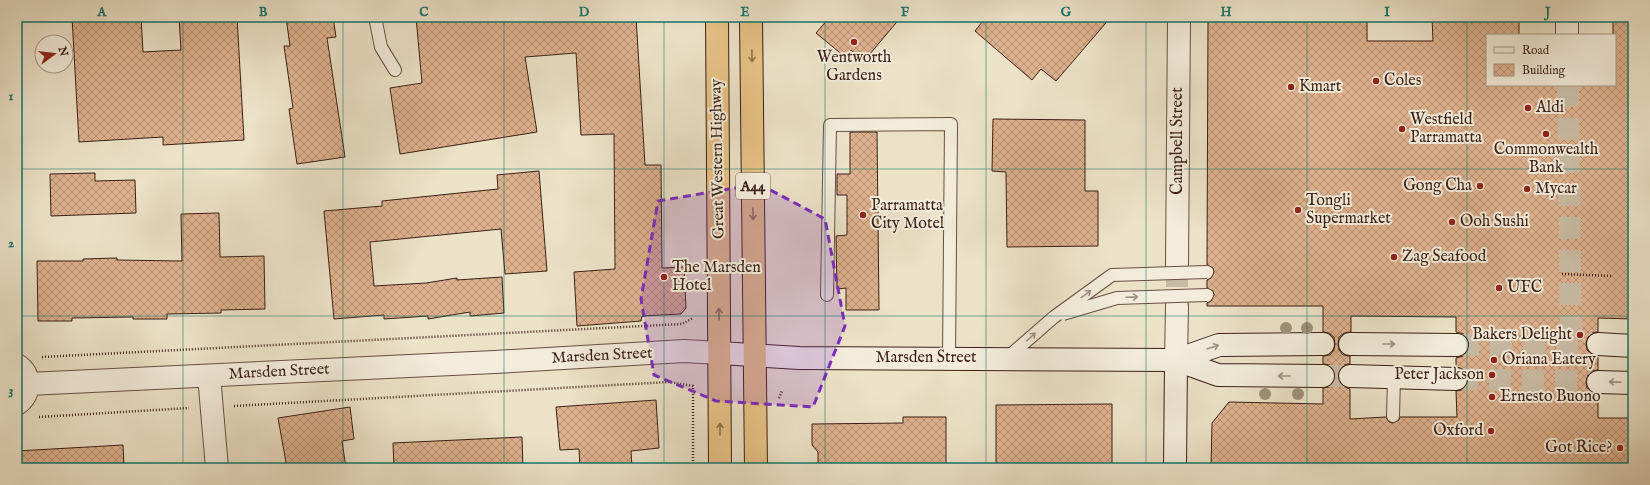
<svg xmlns="http://www.w3.org/2000/svg" width="1650" height="485" font-family="'IM FELL English',serif">
  <style>
    .building { fill: url(#building-cross-hatch); stroke: #3a1f16; fill-rule: evenodd }
    .lines { fill: none; stroke-linecap: round; stroke-linejoin: round }
    .minor-tunnel { stroke: #c8bba4; stroke-width: 22; stroke-dasharray: 22 11; stroke-linecap: butt }
    .tertiary-tunnel { stroke: #c8bba4; stroke-width: 22; stroke-dasharray: 22 11; stroke-linecap: butt }
    .secondary-tunnel { stroke: #c8bba4; stroke-width: 22; stroke-dasharray: 22 11; stroke-linecap: butt }
    .service-casing { stroke: #665042; stroke-width: 14 }
    .minor-casing { stroke: #665042; stroke-width: 24 }
    .tertiary-casing { stroke: #665042; stroke-width: 24 }
    .secondary-casing { stroke: #3a1f16; stroke-width: 24 }
    .trunk-casing { stroke: #3a1f16; stroke-width: 24 }
    .path { stroke: #3a1f16; stroke-width: 2.5; stroke-dasharray: 1 2; stroke-linecap: butt }
    .service { stroke: #f3ecdb; stroke-width: 12 }
    .minor { stroke: #f3ecdb; stroke-width: 22 }
    .tertiary { stroke: #f3ecdb; stroke-width: 22 }
    .secondary { stroke: #f3ecdb; stroke-width: 22 }
    .trunk { stroke: #e6c184; stroke-width: 22 }
    .service-bridge-casing { stroke: #665042; stroke-width: 14; stroke-linecap: butt }
    .service-bridge { stroke: #f3ecdb; stroke-width: 12 }
    .tree { fill: #9e927c }
    .oneway { stroke: #90704d }
    .oneway2 { stroke: #a09082 }
    .marked { fill: #7b2cbf; fill-opacity: 0.2; stroke: #7b2cbf; stroke-width: 3; stroke-dasharray: 8 5; stroke-linejoin: round }
    .grid { fill: none; stroke: #0f766e; stroke-width: 1; stroke-opacity: 0.55 }
    .poi-dot { fill: #8f2418; stroke: #f3ecdb; stroke-width: 1.5 }
    .labels { text-anchor: middle; dominant-baseline: central; stroke-width: 4; stroke-linejoin: round; paint-order: stroke }
    .shield { fill: #f3ecdb; stroke: #725c51; stroke-width: 1 }
    .shield-label { font-size: 15px; font-weight: bold; fill: #3a1f16 }
    .poi-label { font-size: 16px; fill: #3a1f16; stroke: #f3ecdb; text-anchor: start }
    .street-label { font-size: 16px; fill: #3a1f16; stroke: #f3ecdb }
    .neatline { fill: none; stroke: #0f766e; stroke-width: 1.5 }
    .grid-label { font-size: 13px; text-anchor: middle; font-weight: bold; fill: #0f766e }
  </style>
  <defs>
    <pattern id="building-cross-hatch" width="8" height="8" patternUnits="userSpaceOnUse"><rect width="8" height="8" fill="#deb28e"/><path d="M0 0l8 8M0 8l8-8" fill="none" stroke="#b59073"/></pattern>
  </defs>
  <rect width="100%" height="100%" fill="#ece2c8"/>
  <filter id="stains"><feTurbulence type="fractalNoise" baseFrequency=".005" numOctaves="4"/><feColorMatrix values="0 0 0 0 .2 0 0 0 0 .09 0 0 0 0 .02 0 0 0 .5 -.17"/></filter>
  <radialGradient id="worn" r=".72"><stop offset=".6" stop-color="#630" stop-opacity="0"/><stop offset="1" stop-color="#630" stop-opacity=".3"/></radialGradient>
  <!-- building -->
  <path class="building" d="M72,17H141L143,52L181,50L179,17H237L244,140L163,145V137L79,142Z
    M286,17H333L336,37L327,38L345,157L297,164L289,109L293,108L284,46H290Z
    M416,17H636L645,165H661L662,268L684,267L686,308L681,314L642,316L641,321L577,326L574,272L615,269L614,134L581,135L576,53L525,57L537,132L400,154L390,88L422,83Z
    M830,17H901L864,61L851,50L845,57L816,33Z
    M986,17H1111L1056,81L1041,69L1032,80L975,31Z
    M1208,17H1367V41H1433L1432,17H1519V35H1487V85H1615V35H1613V17H1633V319L1598,318V332L1592,333L1588,337L1586,344L1587,350L1591,354L1598,357V370L1592,371L1588,375L1586,382L1587,388L1591,392L1598,394V418H1633V468H1211L1212,423L1229,402L1323,404V388L1329,387L1334,383L1335,376L1334,370L1330,365L1323,364V356L1330,355L1334,350L1335,344L1334,337L1329,333L1323,332V306H1207V303L1211,301L1214,295L1213,291L1207,288V280L1211,278L1214,272L1213,268L1207,265ZM1351,316L1456,317V332L1464,334L1468,339L1469,345L1468,352L1463,356L1456,358V367L1463,369L1467,373L1468,379L1466,386L1462,390L1456,391L1457,417H1400L1399,420L1393,423L1389,422L1386,417L1350,419V389L1343,386L1339,382L1338,376L1340,369L1344,365L1350,364V356L1343,355L1339,350L1338,344L1339,337L1344,333L1351,332Z
    M993,119L1085,120V191H1098V246L1007,247L1006,172L992,171Z
    M850,132H877L879,310H846V288L837,289L836,236L847,235V195H837V174H850Z
    M539,171L547,271L505,274L501,229L370,242L374,286L426,283L457,278V280L502,277L504,313L470,316V312L428,319V316L384,319V315L334,319L324,211L382,206V201L498,189L497,175Z
    M95,173V181L135,180L136,213L51,216L50,174Z
    M219,213L220,257L264,256L265,309L221,310V313L167,314V319H133V317L72,318V321H38L37,261H83V259L117,258V260L182,261L181,214Z
    M656,400L659,448L631,451L632,468H580L579,449L560,450L556,407Z
    M1112,404V468H996V405Z
    M350,407L354,439L342,441L346,468H287L278,418Z
    M903,417H946V468H818V452L812,445V424L903,423Z
    M522,437L523,468H394L393,443Z
    M123,445L124,468H17V451Z"/>
  <g class="lines">
    <!-- minor-tunnel -->
    <path class="minor-tunnel" d="M1177,265V306"/>
    <!-- tertiary-tunnel -->
    <path class="tertiary-tunnel" d="M1568,85L1571,345"/>
    <!-- secondary-tunnel -->
    <path class="secondary-tunnel" d="M1457,345L1598,344
      M1323,376H1350
      M1456,379L1598,382"/>
    <!-- service casing -->
    <g class="service-casing">
      <path id="service" d="M375,17L381,47L395,70
        M827,295L830,125L951,124L949,358
        M1007,358L1054,317
        M1393,416L1394,377"/>
    </g>
    <!-- minor casing -->
    <g class="minor-casing">
      <path id="minor" d="M1177,265L1179,17
        M1176,360L1177,306
        M17,365C32,374 31,395 17,404
        M209,376L217,468
        M28,384L495,362L684,351L720,353"/>
    </g>
    <!-- tertiary casing -->
    <g class="tertiary-casing">
      <path id="tertiary" d="M1567,17V33"/>
    </g>
    <!-- secondary casing -->
    <g class="secondary-casing">
      <path id="secondary" d="M1350,344L1457,345
        M1598,344L1633,346
        M720,353L799,358L1176,360L1218,375L1323,376
        M1176,360L1219,345L1323,344
        M1350,376L1456,379
        M1598,382L1633,383
        M1175,468L1176,360"/>
    </g>
    <!-- trunk casing -->
    <g class="trunk-casing">
      <path id="trunk" d="M717,17L720,468
        M751,17L756,468"/>
    </g>
    <!-- path -->
    <path class="path" d="M1562,274L1612,276
      M42,357L682,324L693,318
      M779,398L782,391
      M234,406L669,382L693,386V468
      M39,417L189,408"/>
    <!-- service -->
    <use href="#service" class="service"/>
    <!-- minor -->
    <use href="#minor" class="minor"/>
    <!-- tertiary -->
    <use href="#tertiary" class="tertiary"/>
    <!-- secondary -->
    <use href="#secondary" class="secondary"/>
    <!-- trunk -->
    <use href="#trunk" class="trunk"/>
    <!-- service-bridge casing -->
    <g class="service-bridge-casing">
      <path id="service-bridge" d="M1063,314L1117,298L1207,295
        M1054,317L1112,275L1207,272"/>
    </g>
    <!-- service-bridge -->
    <use href="#service-bridge" class="service-bridge"/>
  </g>
  <!-- trees -->
  <g class="tree">
    <circle cx="1286" cy="328" r="6"/>
    <circle cx="1307" cy="328" r="6"/>
    <circle cx="1265" cy="394" r="6"/>
    <circle cx="1298" cy="394" r="6"/>
  </g>
  <!-- one-way arrows -->
  <defs><path id="oneway-shaft" d="M-6 0H5M1.5-3L5.5 0L1.5 3" fill="none" stroke-width="1.6" stroke-linecap="round" stroke-linejoin="round"/></defs>
  <g class="oneway">
    <use href="#oneway-shaft" transform="translate(752 56) rotate(89)"/>
    <use href="#oneway-shaft" transform="translate(753 214) rotate(89)"/>
    <use href="#oneway-shaft" transform="translate(719 314) rotate(-91)"/>
    <use href="#oneway-shaft" transform="translate(720 429) rotate(-90)"/>
  </g>
  <g class="oneway2">
    <use href="#oneway-shaft" transform="translate(1086 294) rotate(-36)"/>
    <use href="#oneway-shaft" transform="translate(1132 297) rotate(-2)"/>
    <use href="#oneway-shaft" transform="translate(1031 337) rotate(-42)"/>
    <use href="#oneway-shaft" transform="translate(1389 344)"/>
    <use href="#oneway-shaft" transform="translate(1213 347) rotate(-18)"/>
    <use href="#oneway-shaft" transform="translate(1284 376) rotate(-180)"/>
    <use href="#oneway-shaft" transform="translate(1615 382) rotate(-178)"/>
  </g>
  <!-- marked area -->
  <path class="marked" d="M759,184L825,219L845,326L813,407L716,401L654,375L641,299L658,201Z"/>
  <!-- grid -->
  <path class="grid" d="M183,17V468M343,17V468M504,17V468M664,17V468M825,17V468M986,17V468M1146,17V468M1307,17V468M1467,17V468M17,169H1633M17,316H1633"/>
  <!-- markers -->
  <g class="poi-dot">
    <circle cx="854" cy="42" r="4"/>
    <circle cx="1376" cy="81" r="4"/>
    <circle cx="1291" cy="87" r="4"/>
    <circle cx="1528" cy="108" r="4"/>
    <circle cx="1402" cy="129" r="4"/>
    <circle cx="1546" cy="134" r="4"/>
    <circle cx="1480" cy="186" r="4"/>
    <circle cx="1527" cy="189" r="4"/>
    <circle cx="1298" cy="210" r="4"/>
    <circle cx="863" cy="215" r="4"/>
    <circle cx="1452" cy="222" r="4"/>
    <circle cx="1394" cy="257" r="4"/>
    <circle cx="664" cy="277" r="4"/>
    <circle cx="1499" cy="288" r="4"/>
    <circle cx="1580" cy="335" r="4"/>
    <circle cx="1494" cy="360" r="4"/>
    <circle cx="1492" cy="375" r="4"/>
    <circle cx="1492" cy="397" r="4"/>
    <circle cx="1491" cy="431" r="4"/>
    <circle cx="1620" cy="448" r="4"/>
  </g>
  <g class="labels">
    <!-- shield labels -->
    <rect class="shield" x="736" y="173" width="34" height="26" rx="3"/>
    <g class="shield-label">
      <text x="753" y="186">A44</text>
    </g>
    <!-- poi labels -->
    <g class="poi-label">
      <text x="854" y="58" text-anchor="middle">Wentworth<tspan x="854" dy="18">Gardens</tspan></text>
      <text x="1384" y="81">Coles</text>
      <text x="1299" y="87">Kmart</text>
      <text x="1536" y="108">Aldi</text>
      <text x="1410" y="120">Westfield<tspan x="1410" dy="18">Parramatta</tspan></text>
      <text x="1546" y="150" text-anchor="middle">Commonwealth<tspan x="1546" dy="18">Bank</tspan></text>
      <text x="1472" y="186" text-anchor="end">Gong Cha</text>
      <text x="1535" y="189">Mycar</text>
      <text x="1306" y="201">Tongli<tspan x="1306" dy="18">Supermarket</tspan></text>
      <text x="871" y="206">Parramatta<tspan x="871" dy="18">City Motel</tspan></text>
      <text x="1460" y="222">Ooh Sushi</text>
      <text x="1402" y="257">Zag Seafood</text>
      <text x="672" y="268">The Marsden<tspan x="672" dy="18">Hotel</tspan></text>
      <text x="1507" y="288">UFC</text>
      <text x="1572" y="335" text-anchor="end">Bakers Delight</text>
      <text x="1502" y="360">Oriana Eatery</text>
      <text x="1484" y="375" text-anchor="end">Peter Jackson</text>
      <text x="1500" y="397">Ernesto Buono</text>
      <text x="1483" y="431" text-anchor="end">Oxford</text>
      <text x="1612" y="448" text-anchor="end">Got Rice?</text>
    </g>
    <!-- street labels -->
    <g class="street-label">
      <text transform="translate(1178 141) rotate(-90)">Campbell Street</text>
      <text transform="translate(718 159) rotate(-91)">Great Western Highway</text>
      <text transform="translate(602 356) rotate(-3)">Marsden Street</text>
      <text x="926" y="358">Marsden Street</text>
      <text transform="translate(279 372) rotate(-3)">Marsden Street</text>
    </g>
  </g>
  <!-- margin -->
  <rect width="1650" height="485" fill="none" stroke="#ece2c8" stroke-width="44"/>
  <!-- legend -->
  <rect x="1486" y="34" width="130" height="52" fill="#f3ecdb" stroke="#a99a8c"/>
  <rect x="1494" y="47" width="20" height="6" fill="#f3ecdb" stroke="#a99a8c"/>
  <text x="1522" y="54" font-size="12" fill="#3a1f16">Road</text>
  <rect x="1494" y="64" width="20" height="12" fill="url(#building-cross-hatch)" stroke="#a99a8c"/>
  <text x="1522" y="74" font-size="12" fill="#3a1f16">Building</text>
  <!-- north arrow -->
  <g transform="translate(54 54) rotate(75)"><circle r="19" fill="#f3ecdb" stroke="#a99a8c"/>
  <path d="M0-3L7 15L0 10L-7 15Z" fill="#8f2418"/>
  <text y="-6" font-size="11" font-weight="bold" text-anchor="middle" fill="#3a1f16">N</text>
  </g>
  <rect x="22" y="22" width="1606" height="441" class="neatline"/>
  <g class="grid-label">
    <text x="102" y="16">A</text>
    <text x="263" y="16">B</text>
    <text x="424" y="16">C</text>
    <text x="584" y="16">D</text>
    <text x="745" y="16">E</text>
    <text x="905" y="16">F</text>
    <text x="1066" y="16">G</text>
    <text x="1226" y="16">H</text>
    <text x="1387" y="16">I</text>
    <text x="1548" y="16">J</text>
    <text x="11" y="100">1</text>
    <text x="11" y="247">2</text>
    <text x="11" y="394">3</text>
  </g>
  <rect width="100%" height="100%" filter="url(#stains)"/>
  <rect width="100%" height="100%" fill="url(#worn)"/>
</svg>
